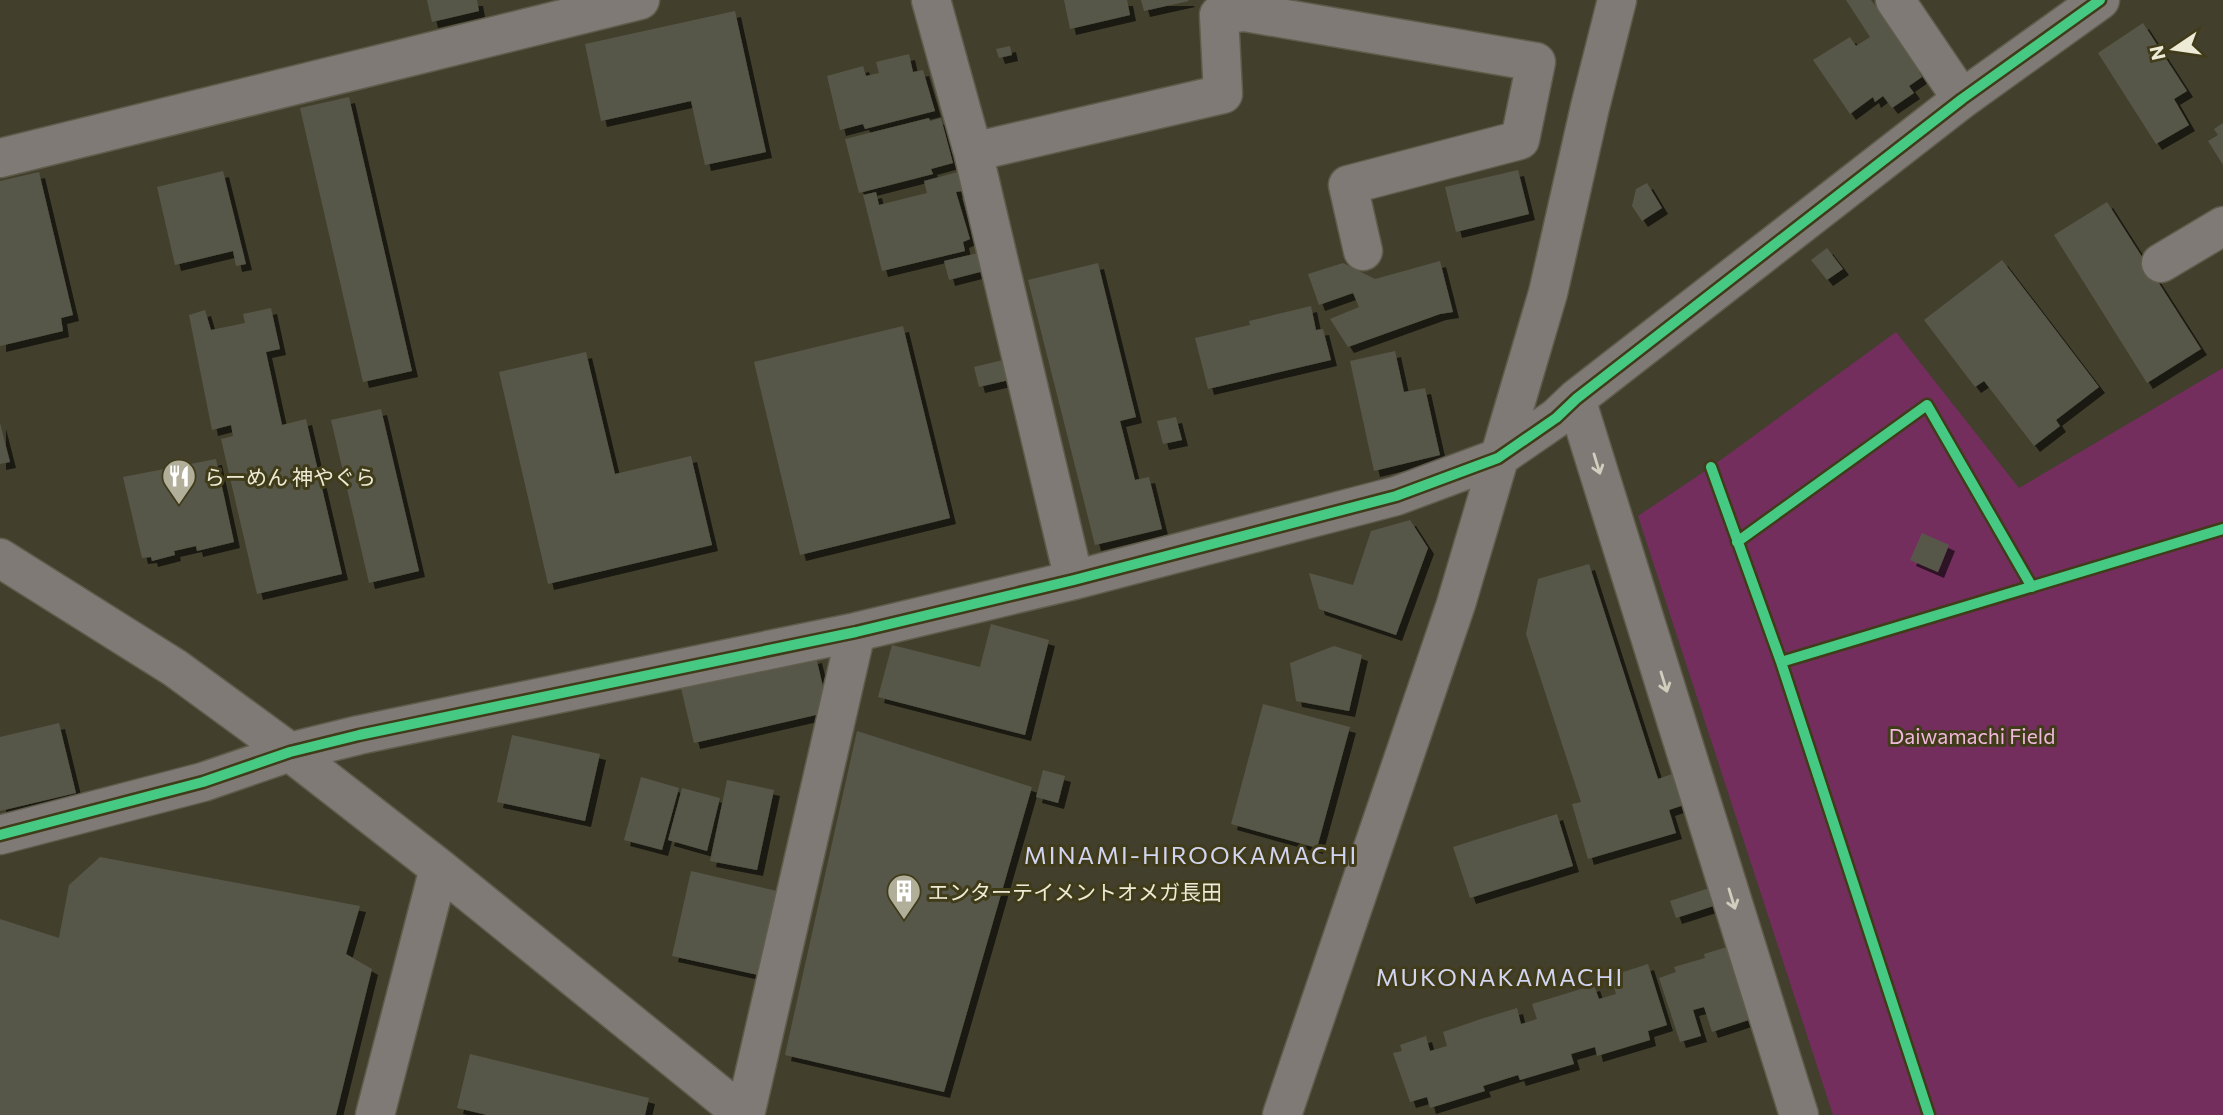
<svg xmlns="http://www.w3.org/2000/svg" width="2223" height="1115" font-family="Commissioner,'Noto Sans JP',sans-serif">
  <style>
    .green { fill: #742e5e }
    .building { fill: #575748; filter: url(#shadow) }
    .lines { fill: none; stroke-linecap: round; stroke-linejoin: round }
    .minor-casing { stroke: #5f5c4c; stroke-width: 41 }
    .minor { stroke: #807a76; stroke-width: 38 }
    .cycleway-casing { stroke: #403b19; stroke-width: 15 }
    .cycleway { stroke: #46c982; stroke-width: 10 }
    .oneway { stroke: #d2cebe }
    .labels { text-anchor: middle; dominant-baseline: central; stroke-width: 6; stroke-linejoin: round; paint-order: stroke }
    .poi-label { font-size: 21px; fill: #edead6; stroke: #403b19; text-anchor: start }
    .park-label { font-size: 21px; fill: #f0b8dc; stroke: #403b19 }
    .quarter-label { font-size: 24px; letter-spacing: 2px; fill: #d2d5f2; stroke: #403b19 }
  </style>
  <defs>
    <filter id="shadow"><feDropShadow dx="6" dy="6" stdDeviation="0" flood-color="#0009"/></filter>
  </defs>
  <rect width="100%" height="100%" fill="#423f2c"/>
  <!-- green -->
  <path class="green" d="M1896,332L2019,488L2223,368V1115H1833L1638,516L1711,467Z"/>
  <!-- building -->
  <path class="building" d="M427,0H477L479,11L432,22Z
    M1064,0H1127L1130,15L1070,29Z
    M1141,0H1188L1189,1L1144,11Z
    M1846,0H1871L1877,8L1880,7L1891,25L1890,27L1921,70L1919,72L1922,77L1909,86L1914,93L1892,108L1883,96L1875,102L1873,97L1850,114L1813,60L1850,37L1856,46L1870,37Z
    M735,11L766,152L705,165L691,101L601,121L585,44Z
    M2143,23L2187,91L2174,99L2189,125L2156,144L2098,53Z
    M1010,46L1012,55L999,58L996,49Z
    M909,54L913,72L923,70L935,111L865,129L863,124L840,130L827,76L863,66L866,76L879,73L876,62Z
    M349,97L412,371L363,382L300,108Z
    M929,118L930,121L941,118L953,163L931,169L933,174L859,193L845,139Z
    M2223,123V165L2208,141L2218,135L2214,129Z
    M1518,170L1529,214L1456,232L1445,187Z
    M223,171L246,264L236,266L233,251L175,265L157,187Z
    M39,172L73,315L61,318L63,331L0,346V181Z
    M958,172L962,191L956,192L970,239L963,242L965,251L882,271L863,195L876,192L879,205L927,193L924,181Z
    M1647,183L1662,208L1642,221L1632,206L1636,189Z
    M2107,202L2201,349L2147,383L2054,235Z
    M1827,248L1843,269L1827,280L1811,260Z
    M978,253L984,271L949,280L944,261Z
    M2002,260L2099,387L2056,420L2060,426L2034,446L1984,381L1975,387L1924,320Z
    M1440,261L1453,312L1440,314L1348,347L1330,319L1359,307L1353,293L1319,305L1308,274L1343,263L1375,279Z
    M1098,263L1136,417L1120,421L1135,480L1149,477L1162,529L1095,545L1028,280Z
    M1311,306L1316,330L1323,329L1331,360L1208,389L1195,338L1250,325L1249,321Z
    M271,308L280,349L266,352L282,425L306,419L342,574L257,594L221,439L233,436L231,425L212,430L189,315L205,310L211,330L245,323L243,314Z
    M903,326L950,518L800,555L754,362Z
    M1395,351L1404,392L1425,388L1440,455L1374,471L1350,361Z
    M586,352L615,474L691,456L712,545L548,584L499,372Z
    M1003,360L1009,380L979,387L974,367Z
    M381,409L419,571L369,583L331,420Z
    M1176,417L1182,440L1163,444L1157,421Z
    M0,423L10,462L0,464Z
    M216,459L234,542L197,551L196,546L174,551L175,555L152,561L151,557L142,558L123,477Z
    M1410,520L1428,548L1396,635L1319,609L1309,573L1353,585L1371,531Z
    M1922,533L1949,545L1938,572L1910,560Z
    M1589,564L1658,779L1683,770L1693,802L1669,810L1676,833L1588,859L1572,804L1581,802L1526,634L1538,579Z
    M991,624L1049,640L1025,735L878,697L892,645L980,667Z
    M1334,646L1362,655L1349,711L1296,701L1290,663Z
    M816,657L829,712L694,743L681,688Z
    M1263,704L1350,727L1317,848L1231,824Z
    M59,723L76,793L0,811V737Z
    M857,731L1032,787L944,1092L785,1055Z
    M512,735L600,754L585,821L497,802Z
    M1043,770L1065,776L1058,803L1036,797Z
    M641,777L679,788L662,850L624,840Z
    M727,780L774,790L757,870L710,861Z
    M682,788L720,798L707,851L668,840Z
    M1557,814L1573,866L1470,898L1453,847Z
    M100,857L360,906L346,954L372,969L336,1115H0V919L59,938L69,885Z
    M691,871L777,891L758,975L672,956Z
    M1718,885L1723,903L1676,918L1670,901Z
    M1737,944L1761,1016L1712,1032L1704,1007L1693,1010L1701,1036L1680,1042L1659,978L1676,972L1674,967L1705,958L1704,954Z
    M1648,964L1667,1025L1648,1031L1650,1040L1597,1056L1595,1047L1571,1054L1574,1064L1520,1080L1518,1075L1483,1086L1485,1091L1430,1108L1427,1097L1410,1102L1393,1053L1402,1051L1400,1045L1426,1036L1430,1051L1447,1046L1443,1032L1481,1019L1517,1008L1521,1024L1537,1019L1532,1004L1594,985L1599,999L1616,994L1611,976Z
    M470,1054L649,1098L645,1115H487L457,1108Z"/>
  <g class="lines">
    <!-- minor casing -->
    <g class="minor-casing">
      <path id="minor" d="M931,0L973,152L1074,580
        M1895,0L1962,99
        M973,152L1223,94L1219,15L1245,12L1536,62L1520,140L1348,185L1363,251
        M0,158L640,0
        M2161,263L2223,226
        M1576,399L1799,1115
        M0,558L175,668L290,752L439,868L744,1115
        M0,835L203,782L290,752L359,735L856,632L1074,580L1396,496L1498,458L1556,418L1576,399L1962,99L2100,0
        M375,1115L439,868
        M745,1115L856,632
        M1282,1115L1456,604L1548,293L1590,107L1617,0"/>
    </g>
    <!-- minor -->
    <use href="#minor" class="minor"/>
    <!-- cycleway casing -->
    <g class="cycleway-casing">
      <path id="cycleway" d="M1711,467L1781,662L2223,529
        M1737,542L1927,405L2032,587
        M1781,662L1929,1115
        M0,835L203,782L290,752L359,735L856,632L1074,580L1396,496L1498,458L1556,418L1576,399L1962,99L2100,0"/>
    </g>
    <!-- cycleway -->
    <use href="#cycleway" class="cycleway"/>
  </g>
  <!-- one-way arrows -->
  <defs><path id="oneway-shaft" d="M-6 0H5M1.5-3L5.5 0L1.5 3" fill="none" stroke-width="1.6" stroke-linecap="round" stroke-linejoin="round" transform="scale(1.75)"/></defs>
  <g class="oneway">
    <use href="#oneway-shaft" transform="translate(1597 464) rotate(73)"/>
    <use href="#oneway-shaft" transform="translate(1664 682) rotate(73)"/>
    <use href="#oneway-shaft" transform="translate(1732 899) rotate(73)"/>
  </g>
  <!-- icons -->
  <defs>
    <g id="restaurant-pin" transform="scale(1.75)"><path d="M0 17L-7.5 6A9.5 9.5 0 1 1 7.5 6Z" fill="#b1ae9a" stroke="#403b19"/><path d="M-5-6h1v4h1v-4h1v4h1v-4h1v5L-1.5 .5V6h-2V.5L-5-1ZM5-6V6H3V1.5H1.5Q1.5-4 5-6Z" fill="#fff"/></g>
    <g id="building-pin" transform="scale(1.75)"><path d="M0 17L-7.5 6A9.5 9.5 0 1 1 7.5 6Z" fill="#b1ae9a" stroke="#403b19"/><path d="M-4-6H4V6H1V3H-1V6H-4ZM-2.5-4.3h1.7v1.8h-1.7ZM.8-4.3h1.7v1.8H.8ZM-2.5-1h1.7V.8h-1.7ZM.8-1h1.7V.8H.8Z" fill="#fff"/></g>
  </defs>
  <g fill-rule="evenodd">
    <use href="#restaurant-pin" x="179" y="476"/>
    <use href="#building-pin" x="904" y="891"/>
  </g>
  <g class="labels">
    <!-- poi labels -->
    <g class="poi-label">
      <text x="204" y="476">らーめん 神やぐら</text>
      <text x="928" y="891">エンターテイメントオメガ長田</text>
    </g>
    <!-- park labels -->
    <g class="park-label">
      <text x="1972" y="735">Daiwamachi Field</text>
    </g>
    <!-- quarter labels -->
    <g class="quarter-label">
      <text x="1191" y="854">MINAMI-HIROOKAMACHI</text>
      <text x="1500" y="976">MUKONAKAMACHI</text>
    </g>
  </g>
  <!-- north arrow -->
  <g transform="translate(2174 49) rotate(257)" stroke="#403b19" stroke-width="5" paint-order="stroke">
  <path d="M0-5L12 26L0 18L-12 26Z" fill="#edead6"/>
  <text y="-10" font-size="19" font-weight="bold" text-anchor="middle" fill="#edead6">N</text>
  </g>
</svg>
